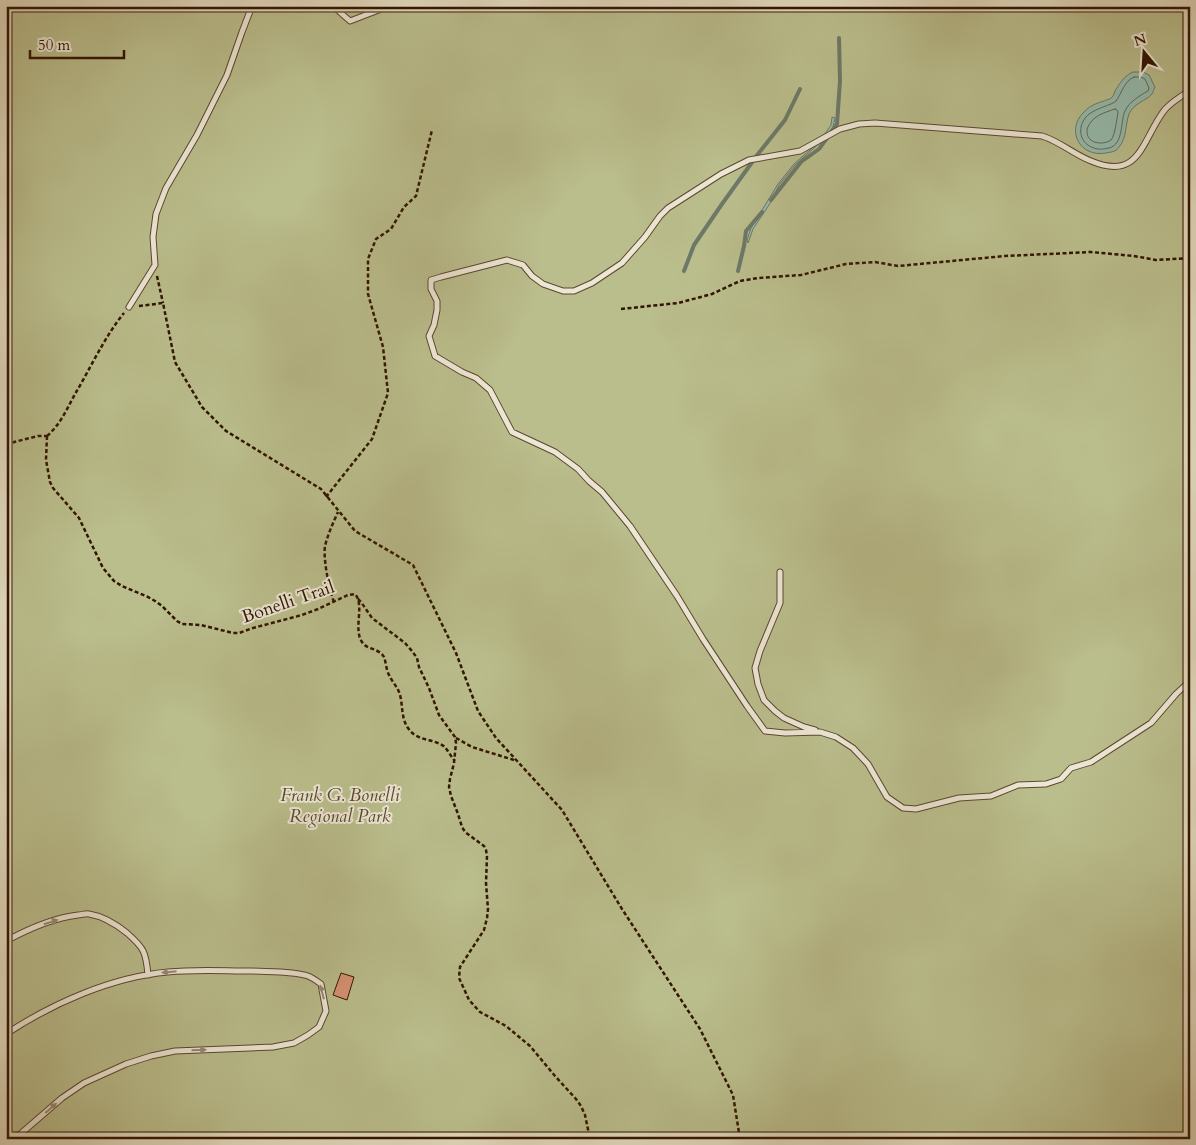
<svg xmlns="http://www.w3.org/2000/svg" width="1196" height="1145" font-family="Cardo,serif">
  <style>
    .green { fill: #babd8c; stroke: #756946 }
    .water { fill: #95bbad; stroke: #6d7968 }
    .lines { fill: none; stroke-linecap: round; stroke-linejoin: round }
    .shore { stroke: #626857; stroke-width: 1 }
    .stream { stroke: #6d7968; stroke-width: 4 }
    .building { fill: #d79174; stroke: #301501 }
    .lane-casing { stroke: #5c4630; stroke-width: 7 }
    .path { stroke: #301501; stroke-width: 2.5; stroke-dasharray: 4 2.5; stroke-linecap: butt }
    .lane { stroke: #ece7d5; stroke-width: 5 }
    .oneway { fill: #978876 }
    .labels { text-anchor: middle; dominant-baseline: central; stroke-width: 4; stroke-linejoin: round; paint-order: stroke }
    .street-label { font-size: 18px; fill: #301501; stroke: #ece7d5 }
    .park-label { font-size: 18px; font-style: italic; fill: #59472b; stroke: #ece7d5 }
  </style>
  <rect width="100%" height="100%" fill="#e2dabe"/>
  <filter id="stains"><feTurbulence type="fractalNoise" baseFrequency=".004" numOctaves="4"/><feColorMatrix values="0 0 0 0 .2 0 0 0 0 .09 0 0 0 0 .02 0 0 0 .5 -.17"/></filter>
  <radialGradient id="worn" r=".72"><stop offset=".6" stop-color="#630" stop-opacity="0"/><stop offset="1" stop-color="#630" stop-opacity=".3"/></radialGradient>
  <!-- green -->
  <path class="green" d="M6,6H689V11L930,6H1190V1139H6Z"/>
  <!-- water -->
  <path class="water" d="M1133,72H1143L1149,75L1155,87C1154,88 1153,93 1152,94C1146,101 1134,103 1129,114C1125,125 1127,138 1119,147C1116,152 1111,152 1106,153C1080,158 1065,130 1084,112C1089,106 1097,103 1104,101C1105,100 1111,99 1111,98C1113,97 1114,94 1115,91C1120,83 1124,76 1133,72Z
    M832,117L835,118L833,127L822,141L795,165L779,185L771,202L753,229L748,243L747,240L751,228L778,184L794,164L820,141L831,125Z"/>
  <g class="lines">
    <!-- shore -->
    <path class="shore" d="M1134,77H1141L1145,79L1149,88L1148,91C1139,96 1129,102 1125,111C1120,122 1124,144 1109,148C1104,149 1099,150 1094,148C1078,143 1077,125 1088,115C1096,108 1112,105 1116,101C1122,93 1124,81 1134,77Z
      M1115,109L1117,110L1118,112C1117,118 1115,136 1111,140C1106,144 1095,144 1091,140C1087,137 1087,133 1087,129C1092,116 1103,113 1115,109Z"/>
    <!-- stream -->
    <path class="stream" d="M771,200L801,162L819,149L830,134L837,124L840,81L839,38
      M684,271L694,245L722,204L758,154L785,120L800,89
      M738,271L744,246L746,231L762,212"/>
  </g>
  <!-- building -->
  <path class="building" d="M341,973L354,977L347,1000L333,995Z"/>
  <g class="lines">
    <!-- lane casing -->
    <g class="lane-casing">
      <path id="lane" d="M333,6L350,21L389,6
        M1190,90C1181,97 1169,103 1163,112C1141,143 1139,181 1091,161C1073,154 1061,142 1042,136L875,123L859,124L840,129L800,151L749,160L721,174L668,208L660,216L645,237L622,263L592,283L574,291H563L543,284L532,276L523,265L507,260L441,277L431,280V289L437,301V310L434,325L429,336L435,356L462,372L476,378L490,390L512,432L555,452L578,469L589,481L602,492L630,526L677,596L703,639L747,706L765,731L785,733L820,732L836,737L853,748L868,764L887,797L903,808L916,809L959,798L991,796L1018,785L1046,784L1061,779L1071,768L1091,762L1151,723L1176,694L1190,681
        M129,307L155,265L153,237L156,214L166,188L197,135L227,75L242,32L252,6
        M780,572V603L760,651L755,668L758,684L764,700L775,711L784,718L804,727L815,730
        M6,941C28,929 53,918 78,915C82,915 86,913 89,914C102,916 117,925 127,933C144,948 146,952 148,975
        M6,1034C53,1003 112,977 168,972C196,969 224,971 252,971C268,972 293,971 308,976C313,978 317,981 321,984L326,1011L319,1027L308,1035L294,1043L273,1047L175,1051L151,1056L126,1064L84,1083L62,1098L18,1136L13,1139"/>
    </g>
    <!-- path -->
    <path class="path" d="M157,276L163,303
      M139,306L163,303L175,362L202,407L226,431L321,489L355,531L413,565L456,653L478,711L496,738L562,810L622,909L700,1029L733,1095L740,1139
      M621,309L678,303L712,294L740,281L758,278L801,275L846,264L875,262L898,266L1005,256L1091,252L1134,256L1156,260L1190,258
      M47,436C60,425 67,409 75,394C90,369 105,336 124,313
      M47,436L46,460L50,482L53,488L79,518L103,568L114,581L122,586L148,597L155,601L162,606L177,621L182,624L201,625L233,633H239L253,628L302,615L318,609L348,595L355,594C365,605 353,629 362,642C367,650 379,648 384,657C386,662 386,669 389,675C392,682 398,687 400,695C403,706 401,718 408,728C417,742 434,738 445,747C448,751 451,756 454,760
      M6,444L38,436H47
      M326,497L372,439L388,393L383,347L368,294V259L376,239L391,229L404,207L416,196L432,130
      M358,599L361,602L372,618L405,643L412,651L417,658L419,667L429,688L439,715L455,737L456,743L454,763L450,779L449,787L451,796L458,814L462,827L465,832L484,846L486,850L487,856L486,883L488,909L487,918L484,930L460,967L459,978L465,991L469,1000L480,1012L506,1026L530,1046L555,1076L576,1099L581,1106L585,1115L590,1139
      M334,602C329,590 323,558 325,546C328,534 333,523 338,512
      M456,738L472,747L514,760"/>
    <!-- lane -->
    <use href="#lane" class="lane"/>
  </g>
  <!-- one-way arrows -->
  <defs><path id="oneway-solid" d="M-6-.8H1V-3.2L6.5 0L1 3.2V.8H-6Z" transform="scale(1.25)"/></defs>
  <g class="oneway">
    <use href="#oneway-solid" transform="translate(51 922) rotate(-17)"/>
    <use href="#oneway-solid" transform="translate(169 972) rotate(174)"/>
    <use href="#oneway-solid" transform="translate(322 992) rotate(-105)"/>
    <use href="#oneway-solid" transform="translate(199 1050) rotate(-2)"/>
    <use href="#oneway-solid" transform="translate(51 1108) rotate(-41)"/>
  </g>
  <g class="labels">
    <!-- street labels -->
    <g class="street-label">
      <text transform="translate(288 602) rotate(-19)">Bonelli Trail</text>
    </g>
    <!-- park labels -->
    <g class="park-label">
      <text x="340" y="795">Frank G. Bonelli<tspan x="340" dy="21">Regional Park</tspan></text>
    </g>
  </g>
  <!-- margin -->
  <rect width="1196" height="1145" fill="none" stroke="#e2dabe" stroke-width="25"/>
  <rect x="8" y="8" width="1181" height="1130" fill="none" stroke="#301501" stroke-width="2.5"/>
  <rect x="12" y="12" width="1171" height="1120" fill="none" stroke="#301501"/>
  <!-- north arrow -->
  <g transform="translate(1144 52) rotate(342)" stroke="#ece7d5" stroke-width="4" paint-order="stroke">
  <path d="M0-4L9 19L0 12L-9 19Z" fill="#301501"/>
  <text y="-8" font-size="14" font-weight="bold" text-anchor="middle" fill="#301501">N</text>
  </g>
  <!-- scale -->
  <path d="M30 50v8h94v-8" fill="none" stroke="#301501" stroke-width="2.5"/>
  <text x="38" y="50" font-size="15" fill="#301501" stroke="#ece7d5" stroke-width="4" paint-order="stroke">50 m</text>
  <rect width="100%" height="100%" filter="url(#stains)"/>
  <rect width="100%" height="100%" fill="url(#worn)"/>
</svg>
